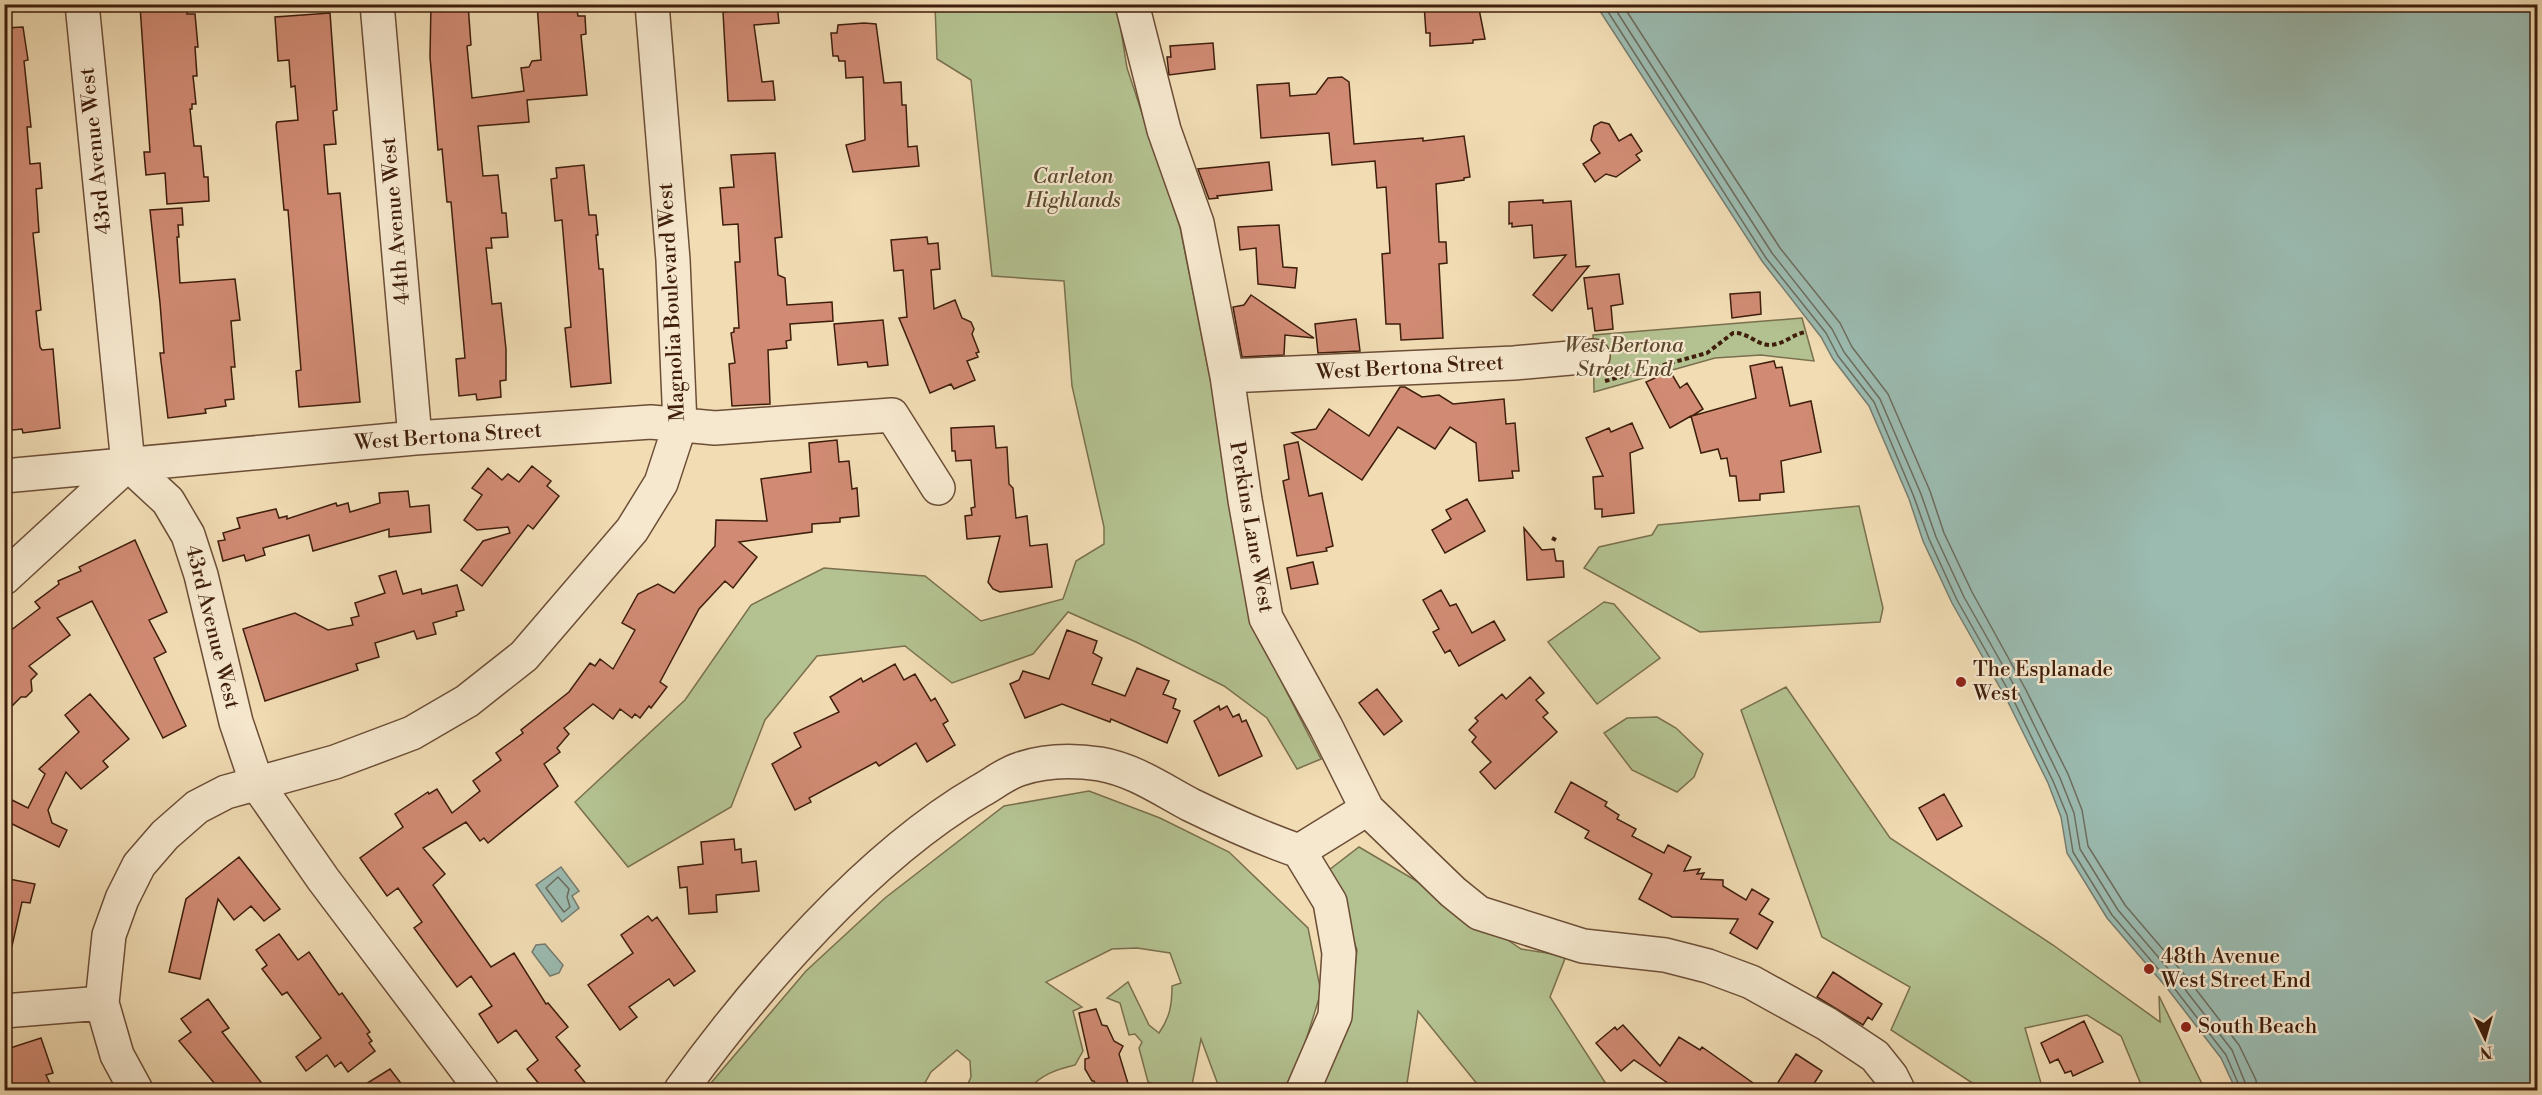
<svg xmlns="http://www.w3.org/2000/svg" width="2542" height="1095" font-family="'Libre Bodoni',serif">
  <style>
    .green { fill: #b4c291; stroke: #7a704e; stroke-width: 1.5 }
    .water { fill: #9bbbb1; stroke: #767c6f; stroke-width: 1.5 }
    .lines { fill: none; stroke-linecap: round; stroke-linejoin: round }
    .shore { stroke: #6d6c5e; stroke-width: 1.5 }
    .building { fill: #d18b74; stroke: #3f1e0c; stroke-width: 1.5 }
    .minor-casing { stroke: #6c4e36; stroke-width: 36 }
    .path { stroke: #3f1e0c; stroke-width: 4; stroke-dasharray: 4.5 3; stroke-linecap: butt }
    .minor { stroke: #f6e8ce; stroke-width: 33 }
    .poi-dot { fill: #8f2418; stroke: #f6e8ce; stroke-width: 2 }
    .labels { text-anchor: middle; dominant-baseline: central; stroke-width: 4.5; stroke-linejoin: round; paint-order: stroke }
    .street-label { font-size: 21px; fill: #3f1e0c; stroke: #f6e8ce }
    .park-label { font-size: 21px; font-style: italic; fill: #5c472d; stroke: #f6e8ce }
    .poi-label { font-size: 21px; fill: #3f1e0c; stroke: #f6e8ce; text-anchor: start }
  </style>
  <rect width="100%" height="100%" fill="#f1dcb4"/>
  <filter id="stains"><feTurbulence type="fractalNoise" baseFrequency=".00333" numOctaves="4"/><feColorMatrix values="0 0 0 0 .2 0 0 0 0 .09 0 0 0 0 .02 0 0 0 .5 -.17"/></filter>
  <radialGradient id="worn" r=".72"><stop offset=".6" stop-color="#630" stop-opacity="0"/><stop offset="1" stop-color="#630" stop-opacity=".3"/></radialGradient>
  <!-- green -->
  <path class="green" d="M935,5H1117L1127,68L1180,227L1210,378L1256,632L1321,759L1297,769L1267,718L1224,686L1136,642L1068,612L1033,654L952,683L905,646L817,656L765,720L731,807L628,867L575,802L685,700L751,605L824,568L925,576L981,621L1063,599L1076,561L1104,544V527L1072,386L1064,281L992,276L971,80L937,59Z
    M1802,318L1814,361L1761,355L1715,358L1594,392L1593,335Z
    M1859,506L1883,608L1880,622L1700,632L1584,568L1599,547L1652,535L1658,525Z
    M1604,602L1614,604L1660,658L1597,704L1548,642Z
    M1786,687L1890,838L2053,945L2160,1022L2159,996L2205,1090H2140L2142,1087L2121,1036L2087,1015L2025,1028L2043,1090H1983L1891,1030L1910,987L1822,937L1741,710Z
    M1657,717L1676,728L1703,754L1694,777L1677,792L1632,770L1604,733L1627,718Z
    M1089,791L1160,818L1229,852L1308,928L1321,992L1302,1053L1286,1090H1220L1201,1039L1191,1090H1157L1158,1085L1148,1082L1139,1048L1142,1042L1135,1034L1129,1035L1120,1003L1107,998L1128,982L1149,1025L1159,1033C1170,1017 1172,1005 1172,986L1181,983L1170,953L1137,948L1112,949L1046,982L1082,1007L1073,1011L1083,1051L1075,1065C1058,1069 1039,1075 1029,1090H965L971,1077L970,1061L957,1050L931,1072L921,1090H705L806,971L885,898L1004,806Z
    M1359,847L1452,902L1521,949L1566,956L1550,997L1610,1090H1482L1418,1011L1406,1090H1321L1349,1020L1357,950L1329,870Z"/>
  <!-- water -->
  <path class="water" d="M1596,5H2537V1090H2236L2221,1058L2167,988L2107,918L2067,853L2061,817L2048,783L2007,700L1952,603L1923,541L1909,499L1869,406L1833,359L1821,337L1762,261Z
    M561,867L579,891L572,896L579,908L562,922L536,885Z
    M545,944L563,965L559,973L550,976L532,952L536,945Z"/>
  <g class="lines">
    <!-- shore -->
    <path class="shore" d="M1603,4L1766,258L1826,333L1838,356L1874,402L1914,497L1929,539L1957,600L2012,697L2053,781L2067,815L2073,852L2112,915L2171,984L2226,1055L2241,1090
      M1612,4L1772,253L1832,329L1844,352L1880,399L1921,494L1936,537L1964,597L2019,694L2060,778L2074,813L2080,849L2118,910L2177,979L2232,1050L2248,1090
      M1622,4L1780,248L1840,323L1852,347L1888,394L1930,491L1944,533L1972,592L2026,690L2068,774L2082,810L2088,846L2125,905L2184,974L2239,1045L2256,1080L2257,1090
      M558,877L569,889L567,897L570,907L564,912L546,888Z"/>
  </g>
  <!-- building -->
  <path class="building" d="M186,4L187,14H195L198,47H195L197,76H193L196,104H192V109H190L194,146H201L204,177H208L209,201L167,204L165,173L146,175L144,152H150L140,6Z
    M431,4H468L471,45L467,46L472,98L524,91L521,68L529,67L532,61L541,60L537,4H572V10H577L578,16H585L586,34L581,35L587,95L527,100L529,122L478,126L483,176L498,175L502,213H506L508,237L491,238L492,248H486L492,304L501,303L506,349V380L500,381L501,397L477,400L476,394L459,396L456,359L465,358L451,202H447L442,149L438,150L430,57Z
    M747,4H777L779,23L754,25L762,82L773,81L775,100L728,101L723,12L747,9Z
    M1424,4H1478L1485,39L1473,40V43L1430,46V33H1426Z
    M330,13L337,110L333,111L336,144L324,145L328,194L340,193L360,402L299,407L296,371L301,370L288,210H284L276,125L277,122L298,120L295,86L291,87L289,60L278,61L275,17Z
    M864,23L876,24L884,83L901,82L902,105H906L908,147L917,146L919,166L853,172L846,145L865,140L863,77L846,78L845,61H839L838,56H833L831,33H837L838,25Z
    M23,27L28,60L24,61L31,127H27L30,164L40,163L42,188L36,189L39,232L33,233L41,310L36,311L40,347L42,350L53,349L60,428L23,433L22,429L4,431V28Z
    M1213,43L1215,69L1169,75L1167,57H1171L1170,46Z
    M1342,77L1349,82L1354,144L1423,138V141L1464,136L1470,177L1464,178V180L1436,184L1439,242H1446L1447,263L1439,264L1443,338L1401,340L1400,324H1386L1382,254L1390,253L1386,187L1377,188L1375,161L1332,165L1329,133L1261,138L1257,85L1289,83L1290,96L1316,94L1328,78Z
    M1601,122L1609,124L1619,141L1631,134L1642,151L1636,155L1640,160L1616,177L1606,174L1595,182L1583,164L1600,153L1591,140L1594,126Z
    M775,153L782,237L775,238L778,275L785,278L787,305L832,302L833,321L790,324L791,340L786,341L787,348L768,350L770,404L732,406L729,364L735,363L731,333L734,332V328H739L735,262H740L738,224L723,225L720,188L734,187L731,155Z
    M1269,162L1272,190L1217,196L1218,198L1209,199L1198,169Z
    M584,165L589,215H596L598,235H596L599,269H603L611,383L571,387L565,328L571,327L562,220L555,221L551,179L557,178L556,168Z
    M1543,200V203L1571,201L1576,267L1589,266L1552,311L1533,295L1566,255L1534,258L1532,225L1512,227V223L1509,224V202Z
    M182,208L183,225H178L179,237H177L180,283L235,279L240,320L231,321L235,367H231L234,399L225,400L226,406L205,409L206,413L168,418L160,353H164L160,303L150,210Z
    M1279,225L1283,267L1297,268L1295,288L1258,284L1256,248L1240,250L1238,227Z
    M927,237L928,244L938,243L940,269L931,270L934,309L955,300L962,318L971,322L974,329L972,334L979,352L976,353L978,357L967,361L975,380L954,389L951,384L930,393L899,318L907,317L903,270L894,271L891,240Z
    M1619,274L1623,304L1611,306L1613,329L1595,331L1592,308L1588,309L1584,278Z
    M1760,292L1761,314L1732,318L1730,294Z
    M1251,295L1314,338L1285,335L1284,355L1242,357L1233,307L1244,305Z
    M1356,319L1360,351L1318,353L1315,324Z
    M883,320L888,365L868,367L867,362L838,365L834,324Z
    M1774,361L1776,368L1782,367L1790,406L1811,401L1821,452L1781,461L1784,492L1760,494V500L1739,501L1736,476H1730L1727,458L1721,459L1718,449L1701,453L1691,416L1670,428L1646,382L1670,371L1680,388L1687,383L1703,409L1692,416L1756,398L1750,366Z
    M1400,387H1405L1422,397L1439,395L1453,404L1504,399L1506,424L1515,423L1519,471H1512L1513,478L1479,481L1476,443L1450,427L1435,449L1398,427L1362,480L1292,433L1316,429L1329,409L1369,436Z
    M1632,423L1643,448L1630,453L1634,513L1602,517V509H1595L1593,477L1603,476L1586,438L1609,428L1611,432Z
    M994,426L996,448L1007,447L1009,484L1013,488L1016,518L1027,516L1030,546L1047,544L1052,587L1000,592L993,589L988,582L1000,536L967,539L965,516L972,515L971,508L975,507L971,460L956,461L955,451H952L951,428Z
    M837,440L839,462L849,461L852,489L857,488L859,516L840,518V522L812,524V532L739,542L757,557L733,588L725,581L699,609L660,682L667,687L651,708L649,706L640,718L635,714L632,718L620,709L613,719L593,704L564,728L569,734L557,748L560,752L544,764L558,786L488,843L484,838L480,841L466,822L423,848L445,874L433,885L491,967L514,953L546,1004L548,1003L568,1027L556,1037L580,1066L575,1070L591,1090H544L527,1069L538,1060L516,1030L498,1043L479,1014L492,1006L471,976L457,987L414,928L422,922L398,888L387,896L360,858L403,827L395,814L428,792L429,794L437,789L452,813L480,791L473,781L501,760L496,753L523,733L521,730L569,692L590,663L595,666L600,659L613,669L635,630L622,623L638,594L658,584L674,593L715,546L716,520L767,521L761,479L811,472L809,443Z
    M1298,442L1309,496L1322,493L1333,546L1326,548L1327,551L1297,556L1283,481L1289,479L1284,445Z
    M532,466L551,481L547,486L559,496L533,529L528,525L482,586L461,570L483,541L510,533L508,527L477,530L464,520L482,495L472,488L488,468L502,480L508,474L519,482Z
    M408,491L410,507L429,505L431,532L389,537V529L313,551L309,535L263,548L265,555L246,561L244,555L223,561L218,541L225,540L223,533L240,528L237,518L276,509L279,518L287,516V519L336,503L337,506L348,503L350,512L380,503L379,493Z
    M1467,499L1485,531L1445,553L1432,530L1451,519L1446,510Z
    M1524,528L1542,550L1554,549L1556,561H1563L1564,577L1527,580Z
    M135,540L167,612L149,620L166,652L154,658L186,726L163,738L92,601L57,618L70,635L29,666L37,674L31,680L32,691L26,697H21L4,714V639L10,631L40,608L35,602L59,584L58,581L81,571L79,567Z
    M1313,562L1318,584L1291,589L1287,568Z
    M396,571L403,594L421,589L422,594L457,585L464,610L456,612L457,616L433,623L436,634L417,639L414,631L375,643L379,657L356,664L358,670L265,701L243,629L295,613L328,630L353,625L351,618L359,616L355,603L385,593L379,576Z
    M1441,590L1450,606L1456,604L1472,633L1494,621L1505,640L1459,666L1450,650L1445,653L1433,632L1439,629L1423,600Z
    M1067,630L1097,641L1093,653L1102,658L1092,684L1125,696L1137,668L1169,681L1163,694L1176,699L1173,708L1180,711L1167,743L1111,719L1110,722L1062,704L1025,718L1010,684L1019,680L1023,671L1049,679Z
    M895,664L904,680L915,674L931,701L935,698L948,721L943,724L955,745L927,762L916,743L879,766L876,762L809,798L811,802L795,810L772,764L801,747L794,733L839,712L830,697L861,678L863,682Z
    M1530,677L1544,693L1536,700L1548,713L1543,717L1557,732L1495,789L1480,772L1491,762L1472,742L1476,737L1469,730L1478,721L1475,718L1502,694L1506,699Z
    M1377,689L1402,721L1384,735L1359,703Z
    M90,694L129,739L103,761L108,767L81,789L66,772L48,810L52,823L67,830L59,847L4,820V810L10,799L28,808L45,774L39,769L79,732L65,715Z
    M1219,706L1220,710L1227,706L1233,717L1239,714L1242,722L1246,720L1262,756L1219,776L1194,721Z
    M1571,782L1607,802L1605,806L1619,815L1617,819L1636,829L1632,836L1664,853L1668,845L1691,857L1684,871L1700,869L1697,874L1704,873L1701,879L1723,880V886L1746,900L1752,889L1769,899L1759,914L1773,922L1757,949L1730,933L1738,919L1672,917L1639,899L1652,874L1585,838L1589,831L1555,812Z
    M1944,794L1962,826L1937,840L1919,808Z
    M734,839L735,850L741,849L742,863L756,861L759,891L716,895L717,912L689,914L687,887L680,888L678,867L703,864L701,842Z
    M239,857L280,909L264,921L251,906L234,920L218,899L200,979L169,972L186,899Z
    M4,878L35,884L30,903L22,902L12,946L4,945Z
    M648,916L652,921L657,917L695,971L674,986L669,979L629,1007L637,1017L620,1030L588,985L633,953L621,935Z
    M279,934L298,960L309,952L339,995L342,993L370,1032L367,1034L372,1041L369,1043L375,1051L348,1072L341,1062L335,1067L327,1055L306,1071L296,1057L321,1038L287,992L282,995L262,969L267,965L256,950Z
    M1833,972L1882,1004L1872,1020L1868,1017L1863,1025L1817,997Z
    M208,999L229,1028L222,1032L267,1090H220L179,1041L191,1032L181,1019Z
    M1096,1009L1102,1025L1107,1026L1114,1041L1123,1046L1119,1054L1130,1090H1098L1094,1081H1092L1085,1069V1059L1089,1058L1079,1013Z
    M2084,1021L2103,1062L2073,1076L2071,1071L2065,1073L2058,1059L2050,1063L2041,1043Z
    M1623,1025L1660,1066L1679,1037L1700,1050L1702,1047L1763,1090H1678L1634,1060L1621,1071L1596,1043L1615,1027L1617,1030Z
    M41,1038L53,1073L46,1075L53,1090H4V1050Z
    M1796,1054L1822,1071L1810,1090H1787L1777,1084Z
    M390,1069L406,1090H356Z"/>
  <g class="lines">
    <!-- minor casing -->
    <g class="minor-casing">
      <path id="minor" d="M82,4L128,464L168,501L188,535L201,575L236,722L257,784L323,879L482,1090
        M377,4L415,438
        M1132,4L1164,130L1197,223L1227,376L1245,500L1266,618L1326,727L1367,809L1299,851
        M1227,376L1514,363L1593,356
        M4,476L415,438L651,422L715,428L892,415L938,488
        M4,578L128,464
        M1367,809L1453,892L1479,913L1583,946L1665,955L1708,966L1751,982L1827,1024L1875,1056L1891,1076L1898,1090
        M1299,851L1330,902L1339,953L1335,1016L1303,1090
        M4,1011L102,1003
        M136,1090L117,1055L102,1003L109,935L122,899L139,865L165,835L197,807L226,792L335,762L412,733L467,701L524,656L632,530L661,483L680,425L673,260L652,4
        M681,1090C756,986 868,856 980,791C993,784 1006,773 1020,769C1046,760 1073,760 1100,764C1134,770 1161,789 1191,805C1226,822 1261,838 1299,851"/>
    </g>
    <!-- path -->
    <path class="path" d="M1605,381L1707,353L1733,333C1748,332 1755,344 1769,345C1784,345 1792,334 1806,332
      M1552,538L1556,540"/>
    <!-- minor -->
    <use href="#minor" class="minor"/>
  </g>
  <!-- markers -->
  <g class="poi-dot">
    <circle cx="1961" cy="682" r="6"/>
    <circle cx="2149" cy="969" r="6"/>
    <circle cx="2186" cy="1027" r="6"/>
  </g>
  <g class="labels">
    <!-- street labels -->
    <g class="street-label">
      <text transform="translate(96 151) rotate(-96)">43rd Avenue West</text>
      <text transform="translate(396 221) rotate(-95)">44th Avenue West</text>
      <text transform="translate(672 302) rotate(-93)">Magnolia Boulevard West</text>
      <text transform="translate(1410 368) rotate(-3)">West Bertona Street</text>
      <text transform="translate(448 437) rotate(-4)">West Bertona Street</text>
      <text transform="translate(1251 527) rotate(80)">Perkins Lane West</text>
      <text transform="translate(212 627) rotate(76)">43rd Avenue West</text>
    </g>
    <!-- park labels -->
    <g class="park-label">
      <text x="1073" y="177">Carleton<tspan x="1073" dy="24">Highlands</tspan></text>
      <text x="1624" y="346">West Bertona<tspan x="1624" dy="24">Street End</tspan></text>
    </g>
    <!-- poi labels -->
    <g class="poi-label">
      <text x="1973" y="670">The Esplanade<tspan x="1973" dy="24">West</tspan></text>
      <text x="2161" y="957">48th Avenue<tspan x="2161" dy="24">West Street End</tspan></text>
      <text x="2198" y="1027">South Beach</text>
    </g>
  </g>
  <!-- margin -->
  <rect width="2542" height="1095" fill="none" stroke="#f1dcb4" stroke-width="24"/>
  <rect x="6" y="6" width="2530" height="1083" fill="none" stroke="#3f1e0c" stroke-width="3"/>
  <rect x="12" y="12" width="2518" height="1071" fill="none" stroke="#3f1e0c" stroke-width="1.5"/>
  <!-- north arrow -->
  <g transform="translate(2485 1038) rotate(175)" stroke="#f6e8ce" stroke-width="4.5" paint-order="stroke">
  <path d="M0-4.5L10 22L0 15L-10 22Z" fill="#3f1e0c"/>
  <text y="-9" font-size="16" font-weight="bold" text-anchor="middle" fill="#3f1e0c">N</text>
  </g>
  <rect width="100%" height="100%" filter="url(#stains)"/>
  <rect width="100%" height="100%" fill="url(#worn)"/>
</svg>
